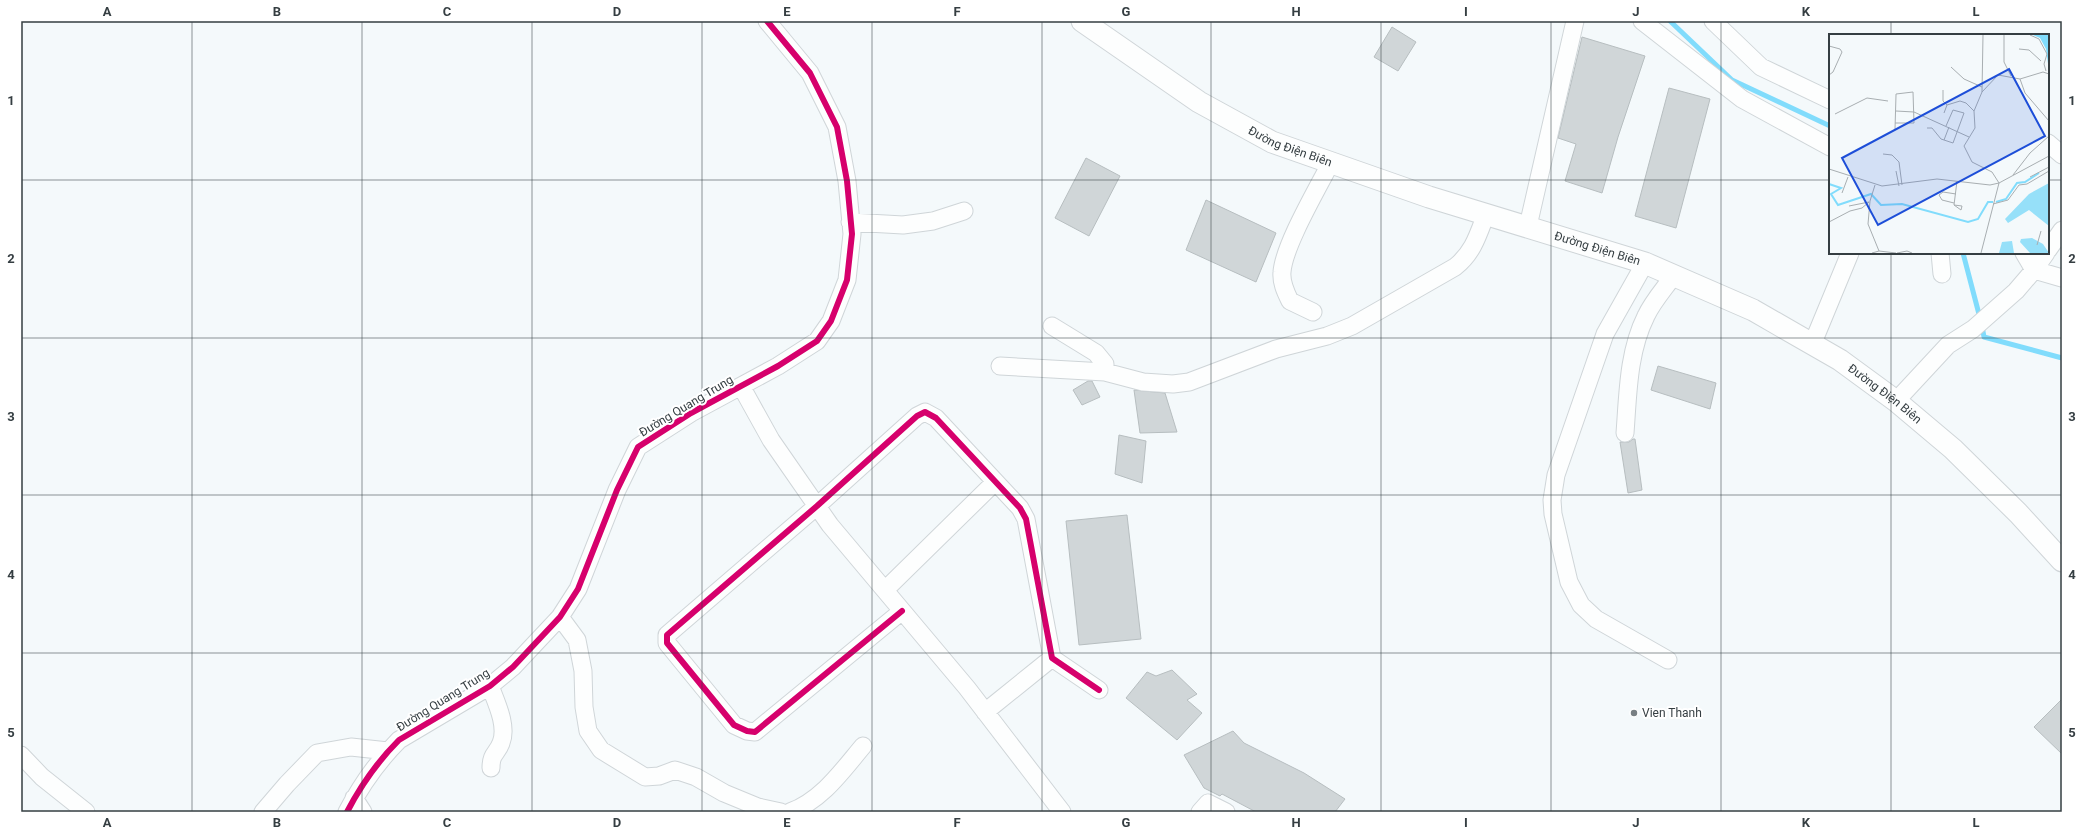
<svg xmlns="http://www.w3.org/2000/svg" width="2083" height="833" font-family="Roboto,sans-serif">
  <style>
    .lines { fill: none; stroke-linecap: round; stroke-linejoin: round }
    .stream { stroke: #81dcfc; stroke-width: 5 }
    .building { fill: #d0d6d8; stroke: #b7bec0 }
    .minor-casing { stroke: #cfd5d8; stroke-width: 19 }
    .major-casing { stroke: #cfd5d8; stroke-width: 23 }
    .minor { stroke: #fdfefe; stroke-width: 17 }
    .major { stroke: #fdfefe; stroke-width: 21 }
    .cycleway-casing { stroke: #fff; stroke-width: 8 }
    .cycleway { stroke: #d6006c; stroke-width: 6 }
    .grid { fill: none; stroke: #353e42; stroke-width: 1; stroke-opacity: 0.55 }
    .poi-dot { fill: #787f83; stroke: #fff; stroke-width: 1.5 }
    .labels { text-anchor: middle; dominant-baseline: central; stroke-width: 4; stroke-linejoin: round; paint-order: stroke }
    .street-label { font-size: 12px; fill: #353e42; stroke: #fff }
    .poi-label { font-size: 12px; fill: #353e42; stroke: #fff; text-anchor: start }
    .inset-river { fill: none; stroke: #81dcfc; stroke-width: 2 }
    .inset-road { fill: none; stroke: #a8aeb1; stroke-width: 1 }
    .view { fill: #1d4ed8; fill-opacity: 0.15; stroke: #1d4ed8; stroke-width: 2 }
    .inset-edge { fill: none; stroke: #353e42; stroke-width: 2 }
    .neatline { fill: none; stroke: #353e42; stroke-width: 1.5 }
    .grid-label { font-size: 13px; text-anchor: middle; font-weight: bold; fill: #353e42 }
  </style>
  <rect width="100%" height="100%" fill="#f4f9fb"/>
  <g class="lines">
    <!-- stream -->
    <path class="stream" d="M1670,21L1732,80L1830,126
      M1963,253L1980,318
      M1982,326L1984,337L2062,358"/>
  </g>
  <!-- building -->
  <path class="building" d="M1392,27L1416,42L1398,71L1374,57Z
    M1582,37L1645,56L1618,137L1602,193L1565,181L1576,144L1558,138Z
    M1669,88L1710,99L1676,228L1635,216Z
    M1086,158L1120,176L1089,236L1055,218Z
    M1206,200L1276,233L1256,282L1186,250Z
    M1658,366L1716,383L1710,409L1651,390Z
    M1088,381H1092L1100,397L1082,405L1073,390Z
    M1134,390L1165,393L1177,432L1140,433Z
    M1119,435L1146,441L1142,483L1115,474Z
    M1633,439H1635L1642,490L1628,493L1620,442H1629Z
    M1127,515L1141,639L1079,645L1066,521Z
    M1172,670L1197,694L1187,700L1202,713L1177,740L1126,698L1147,672L1156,676Z
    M2062,699V754L2034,727Z
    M1233,731L1244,743L1304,773L1345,799L1335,812H1256L1222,794L1220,796L1204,788L1184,755Z"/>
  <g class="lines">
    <!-- minor casing -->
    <g class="minor-casing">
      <path id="minor" d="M1642,21L1742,99L1830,147
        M1713,21L1761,67L1830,100
        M2048,143L2062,155
        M850,222L903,225L933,221L964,211
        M1528,226L1575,21
        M2048,250L2062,230
        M1940,253L1942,274
        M2024,253L2034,270L2062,278
        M1645,263L1605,334L1556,475L1552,500L1553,514L1569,582L1581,605L1596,619L1668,660
        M1313,312L1290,301C1285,291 1281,282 1282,272C1284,245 1318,188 1331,162
        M1052,326L1096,353L1105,364V372
        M1812,345L1850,253
        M1000,366L1105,372L1143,382L1173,384L1189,382L1276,349L1327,336L1352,326L1455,267C1473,253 1478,235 1486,214
        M741,386L771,440L830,525L967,688L1062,812
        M1896,401L1948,345L1973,329L2016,291L2034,270L2046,253
        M1625,433C1628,394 1628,352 1646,316C1653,301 1665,288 1674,275
        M885,590L995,482
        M902,611L755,732L747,731L734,725L667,643V635L817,506L917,416L925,412L936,418L1020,508L1026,519L1052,658L1099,690
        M560,617L577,640L583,671L584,707L588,731L601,750L645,777L659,776L675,770L696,777L724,793L758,807L781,812
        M490,686C496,702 508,726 501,743C497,754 491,753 491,768
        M985,712L1052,658
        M21,755L42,777L86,812
        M354,798L363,812
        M263,812L287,784L317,753L351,747L388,751
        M347,812C360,787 378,761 399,740L490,686L513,667L560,617L578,589L617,490L638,447L691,413L778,366L817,341L831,321L847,280L852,234L847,181L837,127L810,73L767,21
        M790,812C822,800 842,771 863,746
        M1200,812L1208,803L1226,812"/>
    </g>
    <!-- major casing -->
    <g class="major-casing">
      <g id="major">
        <path id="s1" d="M1082,21L1199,102L1272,142L1429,197L1645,263L1753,310L1840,360L1896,401L1953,449L2018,513L2062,561"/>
      </g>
    </g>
    <!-- minor -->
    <use href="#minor" class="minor"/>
    <!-- major -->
    <use href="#major" class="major"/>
    <!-- cycleway casing -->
    <g class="cycleway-casing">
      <path id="cycleway" d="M902,611L755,732L747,731L734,725L667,643V635L817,506L917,416L925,412L936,418L1020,508L1026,519L1052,658L1099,690
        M347,812C360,787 378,761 399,740L490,686L513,667L560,617L578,589L617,490L638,447L691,413L778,366L817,341L831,321L847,280L852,234L847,181L837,127L810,73L767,21"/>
    </g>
    <!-- cycleway -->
    <use href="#cycleway" class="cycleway"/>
  </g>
  <!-- grid -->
  <path class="grid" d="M192,21V812M362,21V812M532,21V812M702,21V812M872,21V812M1042,21V812M1211,21V812M1381,21V812M1551,21V812M1721,21V812M1891,21V35M21,180H1830M2048,180H2062M1891,253V812M21,338H2062M21,495H2062M21,653H2062"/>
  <!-- markers -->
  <circle class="poi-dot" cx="1634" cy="713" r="4"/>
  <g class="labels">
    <!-- street labels -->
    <g class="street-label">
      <text stroke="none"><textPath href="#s1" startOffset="244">Đường Điện Biên</textPath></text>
      <text stroke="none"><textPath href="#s1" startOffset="568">Đường Điện Biên</textPath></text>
      <text stroke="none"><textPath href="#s1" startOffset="892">Đường Điện Biên</textPath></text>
      <text transform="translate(686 406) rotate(-31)">Đường Quang Trung</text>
      <text transform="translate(443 700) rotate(-32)">Đường Quang Trung</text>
    </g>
    <!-- poi labels -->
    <g class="poi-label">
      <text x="1642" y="713">Vien Thanh</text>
    </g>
  </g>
  <!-- overview -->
  <g transform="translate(1829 34)">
    <rect width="220" height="220" fill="#f4f9fb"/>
    <path d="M220,149V192L200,176L179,189L176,185L200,160ZM203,204L214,210L220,219H201L191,208L192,205ZM183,207L185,219H170L173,208Z" fill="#96e0f9"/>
    <path d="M204,1H220V37L217,15L211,4Z" fill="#81dcfc"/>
    <path class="inset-river" d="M0,150L12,154L2,160L9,171L42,160L52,171L73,170L139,188L149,185L159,168H164M167,168L177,165L188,149L196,148L210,139"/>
    <path class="inset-road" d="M175,1V28L182,42M201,1L210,5L218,20L215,30L217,37M0,12L11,15L13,18L4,38L0,41M190,15L200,16L212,27M122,33L135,45L153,53M220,40L214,38L191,45L196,59L220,87M114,56V67L118,71M153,58L169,41L191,45M67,77L85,78L140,103M115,79L118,71L131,67L137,69L145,77M6,80L38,64L59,67M98,94H103L112,105L124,109L135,79L124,76L117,92M66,95L67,61V60L84,58L85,89H66M115,106L120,93M54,120L63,121L70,128L73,151M0,135L53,152L108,145L161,151L170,149L220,122M67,137L70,152M184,141L201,119L220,102M201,143L220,133M46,151L41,167L39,190L50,217M13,159L19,143M125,169L113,166L110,161L114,158L127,160M164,170L179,166L190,151L198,150L220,137M125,171L133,172L132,176L125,171L128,147M20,172L40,168M0,188L21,177L33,174L40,168M208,211L212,197M43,219L50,217L67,219M68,219L78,217L83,219M152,219L170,149L163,138L143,128L135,112L146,94L145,77L153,58L154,1"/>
    <path class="view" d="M180,35L216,102L49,191L13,124Z"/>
    <rect width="220" height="220" class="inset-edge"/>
  </g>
  <!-- border -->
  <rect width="2083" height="833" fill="none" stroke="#ffffff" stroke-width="44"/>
  <rect x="22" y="22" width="2039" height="789" class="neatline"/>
  <g class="grid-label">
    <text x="107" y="16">A</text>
    <text x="277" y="16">B</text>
    <text x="447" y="16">C</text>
    <text x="617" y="16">D</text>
    <text x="787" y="16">E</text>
    <text x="957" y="16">F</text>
    <text x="1126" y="16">G</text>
    <text x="1296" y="16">H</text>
    <text x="1466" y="16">I</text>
    <text x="1636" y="16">J</text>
    <text x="1806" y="16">K</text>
    <text x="1976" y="16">L</text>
    <text x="11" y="105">1</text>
    <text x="2072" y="105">1</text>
    <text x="11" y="263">2</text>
    <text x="2072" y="263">2</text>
    <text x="11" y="421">3</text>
    <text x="2072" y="421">3</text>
    <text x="11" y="579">4</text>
    <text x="2072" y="579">4</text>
    <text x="11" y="737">5</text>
    <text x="2072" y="737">5</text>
    <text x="107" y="827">A</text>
    <text x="277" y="827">B</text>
    <text x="447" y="827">C</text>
    <text x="617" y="827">D</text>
    <text x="787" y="827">E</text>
    <text x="957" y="827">F</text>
    <text x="1126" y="827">G</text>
    <text x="1296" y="827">H</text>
    <text x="1466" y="827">I</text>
    <text x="1636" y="827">J</text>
    <text x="1806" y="827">K</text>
    <text x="1976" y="827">L</text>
  </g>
</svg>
